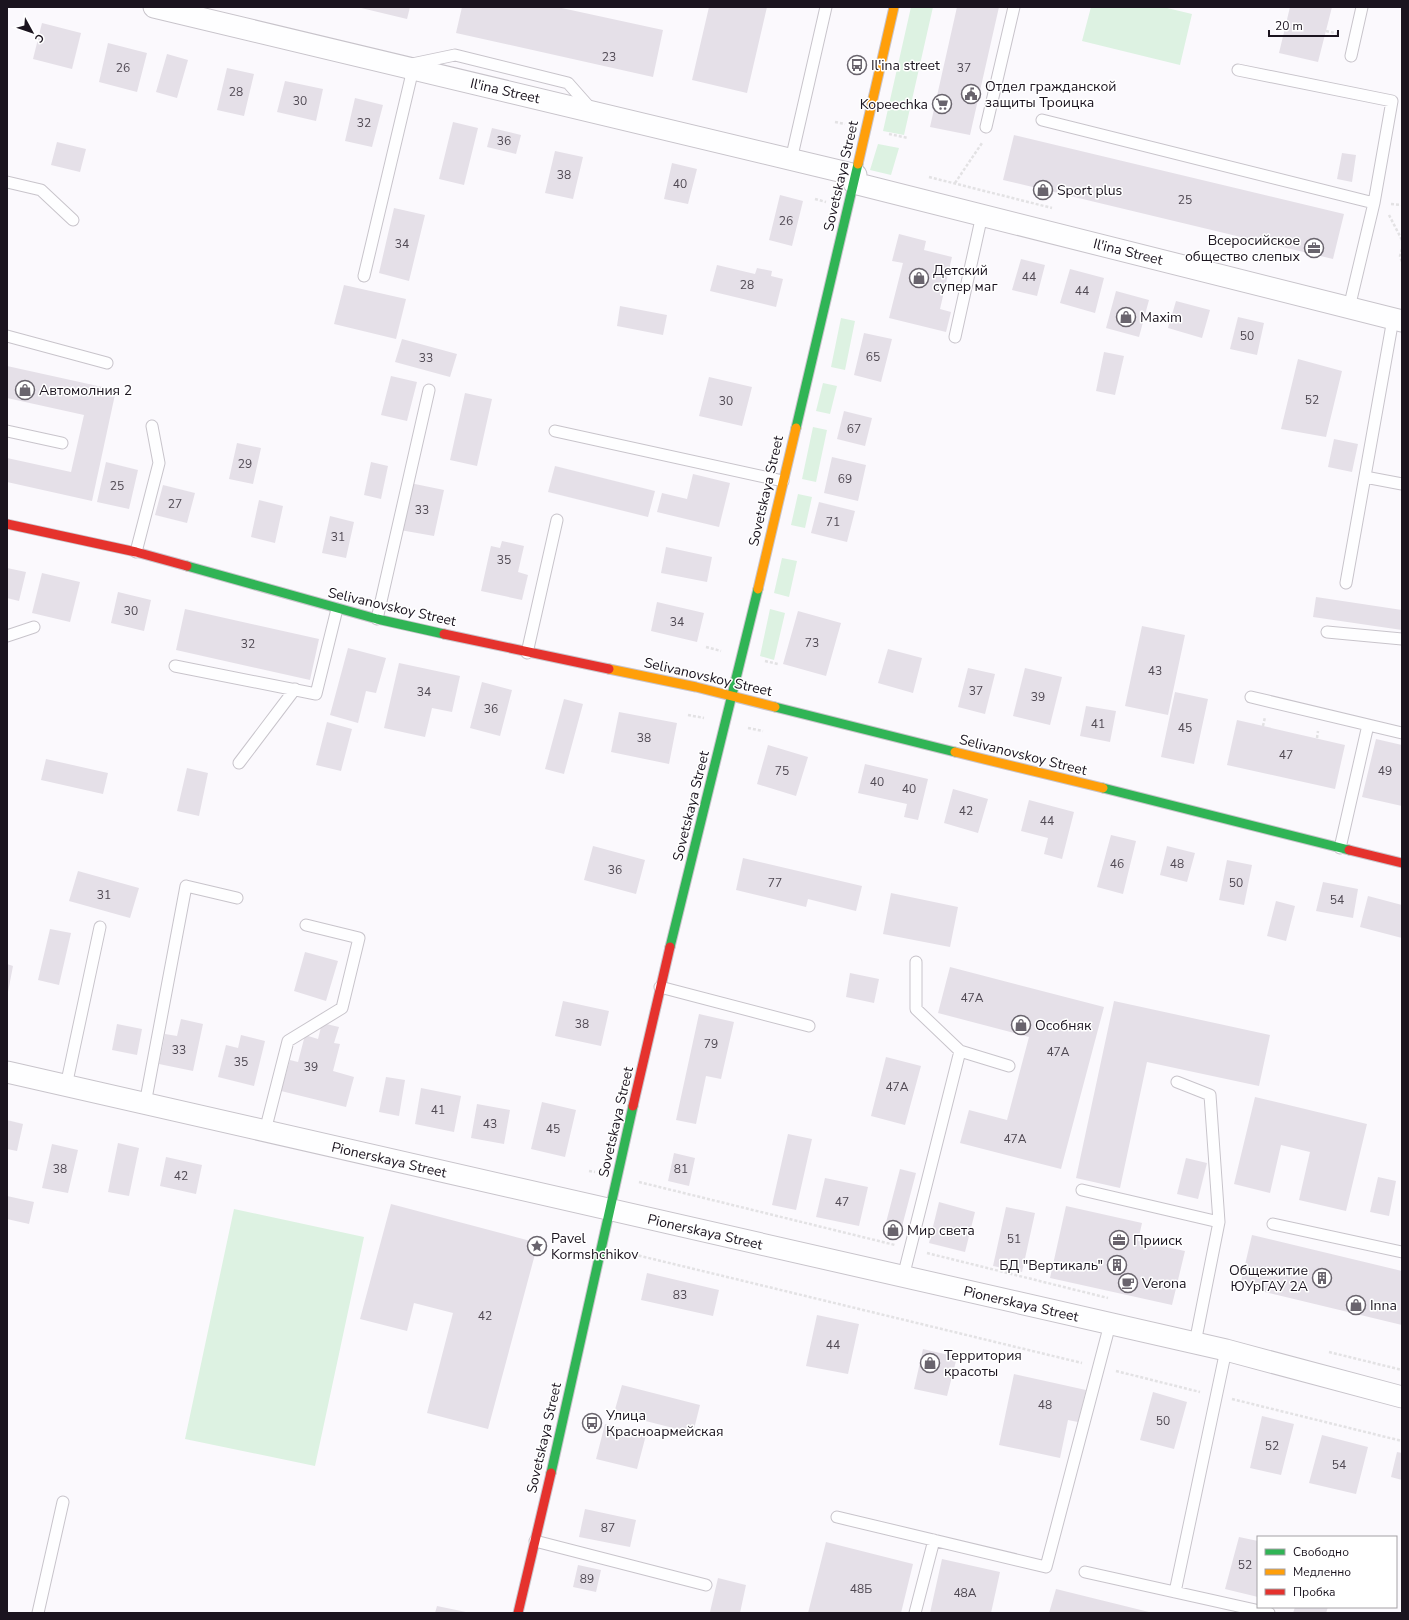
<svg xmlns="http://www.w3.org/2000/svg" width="1409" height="1620" font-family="'Nunito Sans',sans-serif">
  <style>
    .green { fill: #ddf2e2 }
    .building { fill: #e5e0e8 }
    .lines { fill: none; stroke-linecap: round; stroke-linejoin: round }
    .lane-casing { stroke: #c8c4cb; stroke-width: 13 }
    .street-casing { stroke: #c8c4cb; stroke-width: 23 }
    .fast-casing { stroke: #c8c4cb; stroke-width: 11 }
    .slow-casing { stroke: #c8c4cb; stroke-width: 11 }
    .jam-casing { stroke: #c8c4cb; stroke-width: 11 }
    .path { stroke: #e3e2e4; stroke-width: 2.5; stroke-dasharray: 3 2; stroke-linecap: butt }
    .lane { stroke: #fefeff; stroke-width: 11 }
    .street { stroke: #fefeff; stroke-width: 21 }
    .fast { stroke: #30b455; stroke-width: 9 }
    .slow { stroke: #ff9f0a; stroke-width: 9 }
    .jam { stroke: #e5322d; stroke-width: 9 }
    .labels { text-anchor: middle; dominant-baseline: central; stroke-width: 3; stroke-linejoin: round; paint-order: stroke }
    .number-label { font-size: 12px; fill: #504953 }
    .poi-label { font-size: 14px; fill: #1b141f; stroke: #fff; text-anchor: start }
    .street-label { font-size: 14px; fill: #1b141f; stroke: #fff }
  </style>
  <rect width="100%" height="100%" fill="#fbf9fd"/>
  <!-- green -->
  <path class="green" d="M911,7H933L904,135L883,131Z
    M1091,7H1163L1192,14L1180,65L1082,41Z
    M878,144L899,148L891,175L870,170Z
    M841,318L855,321L845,370L831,367Z
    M823,383L837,386L830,414L816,411Z
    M813,427L827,430L816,482L802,479Z
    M798,494L812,497L805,528L791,525Z
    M782,558L797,561L789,597L774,593Z
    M770,609L785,613L774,660L760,656Z
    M234,1209L364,1237L315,1466L185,1439Z"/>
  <!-- building -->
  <path class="building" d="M357,7H410L407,19Z
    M462,7H557L663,30L653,77L456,33Z
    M709,7H767L747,93L692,80Z
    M957,7H999L970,135L930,127Z
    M1290,7H1332L1318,62L1279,53Z
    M42,23L81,33L72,69L33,59Z
    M108,43L147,53L137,92L99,82Z
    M167,54L188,60L177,98L156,92Z
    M227,68L254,74L244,116L217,110Z
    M285,81L323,89L316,121L277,112Z
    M355,98L383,105L372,147L345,141Z
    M453,122L478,128L464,185L439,179Z
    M492,128L521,135L516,154L487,147Z
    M1014,135L1344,214L1333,259L1003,180Z
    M57,142L86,149L80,172L51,165Z
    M555,151L583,157L573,199L545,193Z
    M1342,153L1356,155L1352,182L1337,179Z
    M672,163L697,169L688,204L664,199Z
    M780,195L803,201L792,246L769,240Z
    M394,208L425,215L409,281L379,273Z
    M899,234L926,241L924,250L952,257L940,309L951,312L946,332L889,318L903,263L892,261Z
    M1021,259L1045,265L1037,296L1012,290Z
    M717,265L755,274L757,268L772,271L771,276L783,279L776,307L710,291Z
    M1070,269L1104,278L1095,313L1060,303Z
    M344,285L406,299L396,339L334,324Z
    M1116,291L1149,300L1139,337L1106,328Z
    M1176,301L1210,310L1202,338L1168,328Z
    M620,306L667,315L663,335L617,326Z
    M1238,317L1264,323L1257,355L1230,349Z
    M864,333L892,339L881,382L854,375Z
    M402,339L457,354L450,377L395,362Z
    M1104,352L1124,356L1115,395L1096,391Z
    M1298,359L1342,371L1326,437L1281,429Z
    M7,366L116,390L92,501L7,482V458L71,472L84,415L7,398Z
    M391,376L417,382L407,421L381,415Z
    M709,377L752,387L742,426L699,416Z
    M465,393L492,399L477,466L450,460Z
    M844,411L872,418L865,446L837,439Z
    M1334,439L1358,444L1352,472L1328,467Z
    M237,443L261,448L253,484L229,479Z
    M832,457L866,465L858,501L824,493Z
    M106,462L138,470L129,509L97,502Z
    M371,462L388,466L381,499L364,495Z
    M555,466L655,491L648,517L548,492Z
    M693,474L730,483L719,527L657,512L662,493L687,499Z
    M410,483L444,490L434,536L400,530Z
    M163,485L195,493L187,523L155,515Z
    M259,500L283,506L275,543L251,537Z
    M819,502L855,511L847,542L811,533Z
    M330,516L354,522L346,558L322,553Z
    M502,541L524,546L518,572L528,575L522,600L481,591L491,546L500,548Z
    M666,547L712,557L707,582L661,573Z
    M7,568L26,572L19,601L7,598Z
    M42,573L80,582L70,622L32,613Z
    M118,592L151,600L144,631L111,623Z
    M1316,597L1402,610V630L1313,617Z
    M657,602L704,613L697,642L651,631Z
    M185,609L319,639L310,680L176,650Z
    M798,611L841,623L826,676L783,664Z
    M1142,626L1185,635L1168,715L1125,706Z
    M348,648L386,658L376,693L366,691L358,723L330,715Z
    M888,649L922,658L913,693L878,683Z
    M399,663L460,676L452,712L432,708L425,737L384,728Z
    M968,668L995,674L985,714L958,707Z
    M1025,668L1062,677L1050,725L1013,716Z
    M482,682L512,690L500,736L470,728Z
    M1175,692L1208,699L1194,764L1161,757Z
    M564,699L583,704L564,774L545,769Z
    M1086,706L1116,711L1110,742L1080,736Z
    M619,712L677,723L669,764L611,752Z
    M1237,720L1345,745L1335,789L1227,765Z
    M327,722L352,729L341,771L316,765Z
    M1376,739L1402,745V806L1362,797Z
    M768,745L808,757L796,796L757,784Z
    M46,759L108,773L103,794L41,780Z
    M865,764L928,779L918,820L904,817L907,804L858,793Z
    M187,768L208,773L199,816L177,811Z
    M953,789L988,799L978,833L944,823Z
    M1029,800L1074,812L1062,859L1044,854L1048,838L1021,831Z
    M1111,835L1136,841L1123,894L1097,887Z
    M593,846L645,860L636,894L584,880Z
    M1167,846L1195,853L1187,882L1160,875Z
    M743,858L862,886L856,911L808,899L806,907L736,890Z
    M1227,860L1252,865L1244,905L1219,900Z
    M78,871L139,888L130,918L69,901Z
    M1323,882L1358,889L1353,918L1316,911Z
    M891,893L958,907L950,947L883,934Z
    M1368,896L1402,905V938L1360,927Z
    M1276,901L1295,906L1286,941L1267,936Z
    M50,929L71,933L59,985L38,980Z
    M305,952L338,961L326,1001L294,991Z
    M7,964L13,966L8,992H7Z
    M950,967L1104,1007L1061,1169L960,1143L969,1110L1007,1120L1029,1037L938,1013Z
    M850,973L879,979L874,1003L846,997Z
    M563,1001L609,1011L601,1046L555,1036Z
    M1114,1001L1270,1035L1259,1086L1147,1062L1120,1188L1076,1178Z
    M699,1014L734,1022L721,1079L706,1076L696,1124L676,1120Z
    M181,1019L203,1024L193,1071L159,1064L165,1034L177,1036Z
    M322,1023L339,1027L334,1043L340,1044L333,1071L354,1077L346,1107L281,1091L290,1060L298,1062L305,1035L318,1039Z
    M117,1024L142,1029L137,1055L112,1050Z
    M241,1035L265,1041L254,1086L218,1077L226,1045L238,1048Z
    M886,1057L921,1066L905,1125L871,1116Z
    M386,1077L405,1080L399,1116L379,1112Z
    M421,1088L461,1096L454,1132L415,1124Z
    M1255,1097L1367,1124L1346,1211L1299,1200L1310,1152L1281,1145L1270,1193L1234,1184Z
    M542,1102L576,1110L565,1157L531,1149Z
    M477,1104L510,1110L504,1144L471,1138Z
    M7,1120L23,1124L17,1151L7,1149Z
    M788,1134L812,1139L796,1210L772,1205Z
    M118,1143L139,1148L129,1196L108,1192Z
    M52,1144L78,1150L68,1193L42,1188Z
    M674,1153L695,1158L689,1186L668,1181Z
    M166,1157L202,1165L196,1194L160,1186Z
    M1186,1158L1207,1163L1198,1199L1177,1194Z
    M900,1169L916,1173L899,1238L883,1234Z
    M1378,1177L1396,1181L1389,1216L1370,1212Z
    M825,1178L868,1187L859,1226L816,1217Z
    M7,1196L34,1202L29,1224L7,1219Z
    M939,1202L975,1212L965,1252L929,1243Z
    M391,1204L538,1243L488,1429L427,1413L453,1313L414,1303L407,1331L360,1319Z
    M1066,1206L1142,1223L1138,1241L1185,1251L1172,1305L1050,1278Z
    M1006,1207L1035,1213L1022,1272L993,1266Z
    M1252,1235L1402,1271V1325L1240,1286Z
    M647,1273L719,1290L713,1316L641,1300Z
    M817,1315L859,1324L848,1374L806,1366Z
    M923,1349L957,1357L947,1396L914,1389Z
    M1014,1374L1086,1390L1078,1422L1068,1420L1060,1458L999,1445Z
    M622,1385L700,1405L693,1433L614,1413Z
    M1153,1392L1187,1402L1174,1449L1140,1440Z
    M1262,1416L1294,1424L1281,1475L1250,1468Z
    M605,1424L646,1435L637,1469L596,1459Z
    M1322,1435L1368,1447L1356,1494L1309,1483Z
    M1397,1452L1402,1453V1480L1391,1477Z
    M585,1509L636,1520L630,1547L579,1537Z
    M1239,1537L1258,1541V1597L1225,1589Z
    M826,1542L913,1564L901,1613H808Z
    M942,1559L1000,1572L991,1613H930Z
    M578,1565L601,1570L596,1592L573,1587Z
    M718,1578L746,1585L740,1613H717L710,1612Z
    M1056,1589L1149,1612V1613H1049Z
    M437,1606L466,1612V1613H435Z
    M1295,1607H1328L1326,1613H1293Z"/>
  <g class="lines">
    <!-- lane casing -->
    <g class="lane-casing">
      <path id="lane" d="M1351,56L1362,7
        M412,64L455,55L568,83L591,109
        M1238,70L1392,101L1374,203
        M1042,120L1374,203L1349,308
        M986,127L1014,7
        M791,160L826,7
        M7,182L41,190L73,220
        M364,276L413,69
        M7,336L107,363
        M955,337L982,215
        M7,431L62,443
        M555,431L783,481
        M1365,477L1402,484
        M136,552L159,463L152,426
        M1346,583L1393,319
        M377,619L429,390
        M1327,632L1402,639
        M7,636L34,627
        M527,653L557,520
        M175,666L316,694L337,609
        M1251,697L1402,733
        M239,763L295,689
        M1340,848L1368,725
        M916,962V1009L960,1051
        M660,987L809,1026
        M1177,1082L1210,1095L1219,1222L1195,1343
        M66,1086L100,927
        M145,1104L186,886L237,898
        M265,1131L288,1041L342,1008L359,938L306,925
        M1082,1190L1219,1222
        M1273,1224L1402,1252
        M903,1277L960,1051L1009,1066
        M837,1517L1046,1567L1110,1324
        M535,1541L706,1585
        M1085,1572L1269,1613
        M1175,1592L1226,1350
        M38,1613L63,1502
        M915,1613L934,1540"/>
    </g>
    <!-- street casing -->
    <g class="street-casing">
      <path id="street" d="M154,7L856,175
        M854,183L1402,321
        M7,1072L1226,1350L1402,1397"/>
    </g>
    <!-- fast casing -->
    <g class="fast-casing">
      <path id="fast" d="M796,428L858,164
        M187,566L377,619L444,634
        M775,707L955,752
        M1103,788L1349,850
        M670,947L758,589
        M551,1473L633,1106"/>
    </g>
    <!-- slow casing -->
    <g class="slow-casing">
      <path id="slow" d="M858,164L894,7
        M758,589L796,428
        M609,669L696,687L775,707
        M955,752L1103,788"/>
    </g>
    <!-- jam casing -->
    <g class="jam-casing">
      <path id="jam" d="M7,524L136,552L187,566
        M444,634L609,669
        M1349,850L1402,863
        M633,1106L670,947
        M518,1613L551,1473"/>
    </g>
    <!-- path -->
    <path class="path" d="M1326,31L1339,34
      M835,122L845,124
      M889,134L908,138
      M929,177L1052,208
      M955,183L982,143
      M815,199L826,202
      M1391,204L1402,205
      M1389,215L1402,240
      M1402,249L1400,256L1402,262
      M706,647L721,651
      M765,661L778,664
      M688,715L704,718
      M1263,726L1265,717
      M748,728L763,731
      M1317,738L1318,731
      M589,1171L595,1172
      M639,1182L895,1245
      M571,1239L580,1241
      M624,1252L1082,1363
      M927,1253L1108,1298
      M1329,1352L1402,1370
      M1116,1371L1200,1392
      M1232,1399L1402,1441"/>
    <!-- lane -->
    <use href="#lane" class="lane"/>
    <!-- street -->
    <use href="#street" class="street"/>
    <!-- fast -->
    <use href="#fast" class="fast"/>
    <!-- slow -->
    <use href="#slow" class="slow"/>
    <!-- jam -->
    <use href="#jam" class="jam"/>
  </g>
  <!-- icons -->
  <defs>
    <g id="bus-ring" transform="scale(1)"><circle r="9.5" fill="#fff" stroke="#69646d" stroke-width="1.5"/><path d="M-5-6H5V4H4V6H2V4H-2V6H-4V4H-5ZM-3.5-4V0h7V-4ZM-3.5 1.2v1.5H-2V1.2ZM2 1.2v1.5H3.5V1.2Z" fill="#69646d"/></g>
    <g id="civic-ring" transform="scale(1)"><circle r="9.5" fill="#fff" stroke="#69646d" stroke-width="1.5"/><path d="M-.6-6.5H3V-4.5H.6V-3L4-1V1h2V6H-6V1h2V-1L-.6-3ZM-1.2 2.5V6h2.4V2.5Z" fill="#69646d"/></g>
    <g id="supermarket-ring" transform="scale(1)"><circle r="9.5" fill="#fff" stroke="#69646d" stroke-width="1.5"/><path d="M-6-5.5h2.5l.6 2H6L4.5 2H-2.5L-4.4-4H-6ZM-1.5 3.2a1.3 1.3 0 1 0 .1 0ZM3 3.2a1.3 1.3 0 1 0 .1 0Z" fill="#69646d"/></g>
    <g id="shop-ring" transform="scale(1)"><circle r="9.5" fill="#fff" stroke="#69646d" stroke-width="1.5"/><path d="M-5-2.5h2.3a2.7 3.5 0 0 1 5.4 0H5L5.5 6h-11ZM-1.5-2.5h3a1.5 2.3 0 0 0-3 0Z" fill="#69646d"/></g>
    <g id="office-ring" transform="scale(1)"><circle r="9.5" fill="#fff" stroke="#69646d" stroke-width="1.5"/><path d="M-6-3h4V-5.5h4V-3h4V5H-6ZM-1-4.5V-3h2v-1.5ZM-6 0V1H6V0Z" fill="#69646d"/></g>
    <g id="sight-ring" transform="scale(1)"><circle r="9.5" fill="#fff" stroke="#69646d" stroke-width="1.5"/><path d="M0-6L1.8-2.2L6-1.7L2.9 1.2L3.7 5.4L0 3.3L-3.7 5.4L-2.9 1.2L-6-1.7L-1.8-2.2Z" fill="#69646d"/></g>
    <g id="building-ring" transform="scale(1)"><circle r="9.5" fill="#fff" stroke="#69646d" stroke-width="1.5"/><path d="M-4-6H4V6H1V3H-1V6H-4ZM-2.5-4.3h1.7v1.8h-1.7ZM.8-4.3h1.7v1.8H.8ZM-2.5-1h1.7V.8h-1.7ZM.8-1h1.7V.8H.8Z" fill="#69646d"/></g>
    <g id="cafe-ring" transform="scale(1)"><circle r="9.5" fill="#fff" stroke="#69646d" stroke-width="1.5"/><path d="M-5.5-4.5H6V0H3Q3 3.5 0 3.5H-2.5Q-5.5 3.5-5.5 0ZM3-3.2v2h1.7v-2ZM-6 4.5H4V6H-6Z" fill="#69646d"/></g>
  </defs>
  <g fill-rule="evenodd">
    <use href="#bus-ring" x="857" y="65"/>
    <use href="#civic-ring" x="971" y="94"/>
    <use href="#supermarket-ring" x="942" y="104"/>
    <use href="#shop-ring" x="1043" y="190"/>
    <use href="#office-ring" x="1314" y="248"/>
    <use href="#shop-ring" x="919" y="278"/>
    <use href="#shop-ring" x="1126" y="317"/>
    <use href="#shop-ring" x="25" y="390"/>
    <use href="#shop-ring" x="1021" y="1025"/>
    <use href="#shop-ring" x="893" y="1230"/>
    <use href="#office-ring" x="1119" y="1240"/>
    <use href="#sight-ring" x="537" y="1246"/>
    <use href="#building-ring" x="1117" y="1265"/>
    <use href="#building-ring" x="1322" y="1278"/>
    <use href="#cafe-ring" x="1128" y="1283"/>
    <use href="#shop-ring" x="1356" y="1305"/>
    <use href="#shop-ring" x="930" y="1363"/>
    <use href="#bus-ring" x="592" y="1423"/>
  </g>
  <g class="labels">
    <!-- number labels -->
    <g class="number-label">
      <text x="609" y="57">23</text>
      <text x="123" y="68">26</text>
      <text x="964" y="68">37</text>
      <text x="236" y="92">28</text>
      <text x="300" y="101">30</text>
      <text x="364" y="123">32</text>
      <text x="504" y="141">36</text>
      <text x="564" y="175">38</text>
      <text x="680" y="184">40</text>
      <text x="1185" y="200">25</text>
      <text x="786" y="221">26</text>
      <text x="402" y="244">34</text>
      <text x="1029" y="277">44</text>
      <text x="747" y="285">28</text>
      <text x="1082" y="291">44</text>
      <text x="1247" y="336">50</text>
      <text x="873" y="357">65</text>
      <text x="426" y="358">33</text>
      <text x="1312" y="400">52</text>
      <text x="726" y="401">30</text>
      <text x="854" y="429">67</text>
      <text x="245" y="464">29</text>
      <text x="845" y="479">69</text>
      <text x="117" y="486">25</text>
      <text x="175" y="504">27</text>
      <text x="422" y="510">33</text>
      <text x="833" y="522">71</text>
      <text x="338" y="537">31</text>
      <text x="504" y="560">35</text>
      <text x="131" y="611">30</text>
      <text x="677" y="622">34</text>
      <text x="812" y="643">73</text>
      <text x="248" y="644">32</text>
      <text x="1155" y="671">43</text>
      <text x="976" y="691">37</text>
      <text x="424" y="692">34</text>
      <text x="1038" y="697">39</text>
      <text x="491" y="709">36</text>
      <text x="1098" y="724">41</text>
      <text x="1185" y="728">45</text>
      <text x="644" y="738">38</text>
      <text x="1286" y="755">47</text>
      <text x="782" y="771">75</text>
      <text x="1385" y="771">49</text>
      <text x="877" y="782">40</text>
      <text x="909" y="789">40</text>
      <text x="966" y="811">42</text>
      <text x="1047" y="821">44</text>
      <text x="1117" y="864">46</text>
      <text x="1177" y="864">48</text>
      <text x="615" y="870">36</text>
      <text x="775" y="883">77</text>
      <text x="1236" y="883">50</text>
      <text x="104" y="895">31</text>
      <text x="1337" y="900">54</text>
      <text x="972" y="998">47А</text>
      <text x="582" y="1024">38</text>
      <text x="711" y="1044">79</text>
      <text x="179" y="1050">33</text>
      <text x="1058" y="1052">47А</text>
      <text x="241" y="1062">35</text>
      <text x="311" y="1067">39</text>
      <text x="897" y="1087">47А</text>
      <text x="438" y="1110">41</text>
      <text x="490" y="1124">43</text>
      <text x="553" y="1129">45</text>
      <text x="1015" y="1139">47А</text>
      <text x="60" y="1169">38</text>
      <text x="681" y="1169">81</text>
      <text x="181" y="1176">42</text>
      <text x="842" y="1202">47</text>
      <text x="1014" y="1239">51</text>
      <text x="680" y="1295">83</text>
      <text x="485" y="1316">42</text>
      <text x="833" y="1345">44</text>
      <text x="1045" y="1405">48</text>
      <text x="1163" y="1421">50</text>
      <text x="1272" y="1446">52</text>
      <text x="1339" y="1465">54</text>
      <text x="608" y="1528">87</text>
      <text x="1245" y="1565">52</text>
      <text x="587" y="1579">89</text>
      <text x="861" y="1589">48Б</text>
      <text x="965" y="1593">48А</text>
    </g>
    <!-- poi labels -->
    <g class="poi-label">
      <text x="871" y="65">Il'ina street</text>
      <text x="985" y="86">Отдел гражданской<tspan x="985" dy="16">защиты Троицка</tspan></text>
      <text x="928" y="104" text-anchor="end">Kopeechka</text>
      <text x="1057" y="190">Sport plus</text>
      <text x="1300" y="240" text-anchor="end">Всеросийское<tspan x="1300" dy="16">общество слепых</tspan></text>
      <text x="933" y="270">Детский<tspan x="933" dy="16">супер маг</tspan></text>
      <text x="1140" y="317">Maxim</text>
      <text x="39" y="390">Автомолния 2</text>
      <text x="1035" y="1025">Особняк</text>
      <text x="907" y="1230">Мир света</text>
      <text x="551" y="1238">Pavel<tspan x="551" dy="16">Kormshchikov</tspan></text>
      <text x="1133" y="1240">Прииск</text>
      <text x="1103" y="1265" text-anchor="end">БД "Вертикаль"</text>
      <text x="1308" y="1270" text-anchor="end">Общежитие<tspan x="1308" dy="16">ЮУрГАУ 2А</tspan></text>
      <text x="1142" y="1283">Verona</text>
      <text x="1370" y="1305">Inna</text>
      <text x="944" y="1355">Территория<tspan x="944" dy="16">красоты</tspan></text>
      <text x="606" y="1415">Улица<tspan x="606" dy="16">Красноармейская</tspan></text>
    </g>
    <!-- street labels -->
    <g class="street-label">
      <text transform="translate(505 91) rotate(13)">Il'ina Street</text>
      <text transform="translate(841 176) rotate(-77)">Sovetskaya Street</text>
      <text transform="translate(1128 252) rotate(14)">Il'ina Street</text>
      <text transform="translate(766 491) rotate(-77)">Sovetskaya Street</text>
      <text transform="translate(392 607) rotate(13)">Selivanovskoy Street</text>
      <text transform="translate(708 677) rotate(13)">Selivanovskoy Street</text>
      <text transform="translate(1023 755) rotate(14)">Selivanovskoy Street</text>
      <text transform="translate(691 806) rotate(-76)">Sovetskaya Street</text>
      <text transform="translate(616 1122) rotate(-77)">Sovetskaya Street</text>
      <text transform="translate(389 1160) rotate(13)">Pionerskaya Street</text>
      <text transform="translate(705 1232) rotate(13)">Pionerskaya Street</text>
      <text transform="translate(1021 1304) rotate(13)">Pionerskaya Street</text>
      <text transform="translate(544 1438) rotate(-77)">Sovetskaya Street</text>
    </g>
  </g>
  <!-- border -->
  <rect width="1409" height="1620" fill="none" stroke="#1b141f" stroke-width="16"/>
  <!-- legend -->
  <rect x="1257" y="1536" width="140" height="72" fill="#ffffff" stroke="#a4a1a5"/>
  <rect x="1265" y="1549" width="20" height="6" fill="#30b455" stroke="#a4a1a5"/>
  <text x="1293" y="1556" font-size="12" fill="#1b141f">Свободно</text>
  <rect x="1265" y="1569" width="20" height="6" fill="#ff9f0a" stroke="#a4a1a5"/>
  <text x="1293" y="1576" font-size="12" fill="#1b141f">Медленно</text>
  <rect x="1265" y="1589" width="20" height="6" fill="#e5322d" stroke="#a4a1a5"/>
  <text x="1293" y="1596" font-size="12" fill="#1b141f">Пробка</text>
  <!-- north arrow -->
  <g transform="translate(32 32) rotate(130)" stroke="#ffffff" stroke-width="3" paint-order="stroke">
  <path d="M0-3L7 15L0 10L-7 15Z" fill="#1b141f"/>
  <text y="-6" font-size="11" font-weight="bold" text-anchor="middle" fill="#1b141f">С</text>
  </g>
  <!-- scale -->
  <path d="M1269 30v6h69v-6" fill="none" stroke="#1b141f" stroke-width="2"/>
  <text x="1275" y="30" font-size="12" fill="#1b141f" stroke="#ffffff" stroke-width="3" paint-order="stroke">20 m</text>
</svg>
